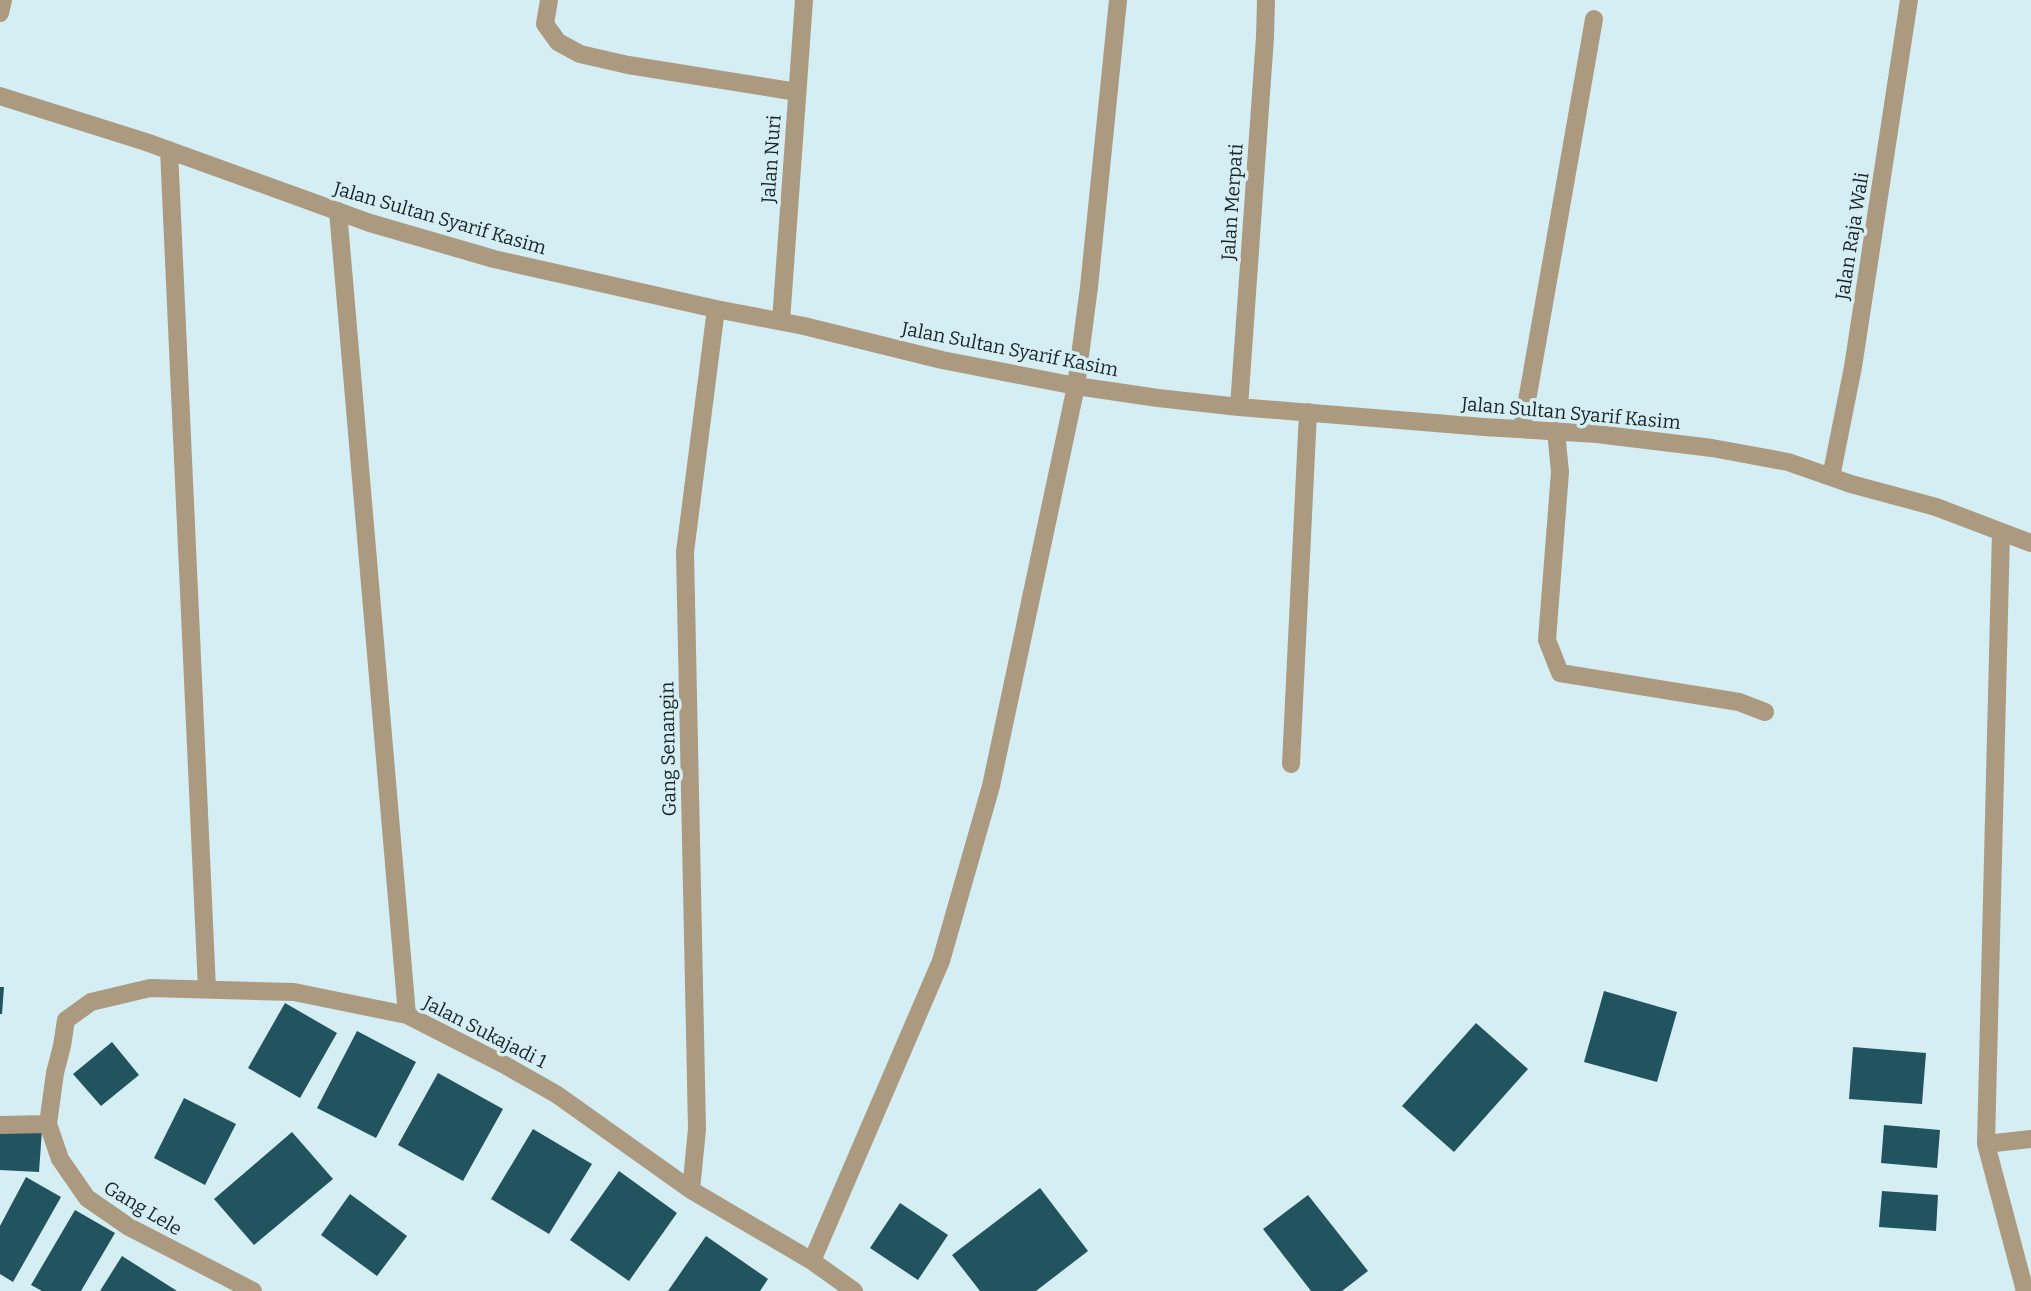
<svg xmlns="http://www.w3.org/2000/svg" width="2031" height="1291" font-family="Bitter,serif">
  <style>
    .building { fill: #22545f }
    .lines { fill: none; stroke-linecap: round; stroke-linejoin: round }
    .minor { stroke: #ab9a7f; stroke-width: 18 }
    .labels { text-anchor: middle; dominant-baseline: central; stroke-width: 7; stroke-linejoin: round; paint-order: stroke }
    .street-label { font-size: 19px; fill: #1b2427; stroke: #d4eef4 }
  </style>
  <rect width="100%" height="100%" fill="#d4eef4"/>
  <!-- building -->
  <path class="building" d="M0,987H4L2,1014H0Z
    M1604,991L1677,1012L1657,1082L1584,1062Z
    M285,1003L337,1033L300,1098L248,1068Z
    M1476,1023L1528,1069L1454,1152L1402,1106Z
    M357,1031L416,1062L376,1138L317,1108Z
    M112,1042L139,1075L101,1106L73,1074Z
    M1853,1047L1926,1053L1922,1104L1849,1099Z
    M438,1073L503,1109L463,1181L398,1145Z
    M184,1098L236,1124L205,1185L154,1158Z
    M1884,1125L1940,1130L1937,1168L1881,1163Z
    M0,1128L42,1130L39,1172L0,1170Z
    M533,1129L592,1164L549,1234L491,1199Z
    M292,1132L333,1179L254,1245L214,1199Z
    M619,1171L677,1213L629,1281L570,1240Z
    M26,1177L61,1197L13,1282L0,1274V1226Z
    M1040,1188L1088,1251L1036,1291H980L952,1255Z
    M1882,1191L1938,1195L1936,1231L1879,1227Z
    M350,1194L407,1236L377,1276L321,1235Z
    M1308,1195L1368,1271L1342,1291H1311L1263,1229Z
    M900,1203L948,1235L918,1280L870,1248Z
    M75,1210L115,1233L81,1291H42L31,1285Z
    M706,1236L768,1279L760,1291H668Z
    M122,1256L177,1291H100Z"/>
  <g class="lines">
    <!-- minor -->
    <path class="minor" d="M549,0L545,24L558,42L580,54L628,65L797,92
      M0,13L3,0
      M0,96L146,142L370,223L494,259L716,309L804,326L942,360L1076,386L1158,398L1239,407L1484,427L1597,434L1712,448L1788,462L1851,484L1936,507L2031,543
      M169,150L207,989
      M338,211L407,1015
      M781,321L804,0
      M1239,407L1265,37L1266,0
      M1522,429L1594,19
      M1556,431L1560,472L1547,640L1560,673L1739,702L1765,712
      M1831,477L1853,367L1909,0
      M2001,532L1986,1144L2025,1291
      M1291,764L1308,412
      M0,1125L48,1124
      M1986,1144L2031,1139
      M691,1190L697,1129L685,552L716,309
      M812,1261L941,961L991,786L1076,386L1089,287L1118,0
      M253,1291L129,1227L87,1198L60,1159L48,1124L55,1073L62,1046L66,1020L91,1002L150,988L294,992L407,1015L503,1064L556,1094L691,1190L812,1261L854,1291"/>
  </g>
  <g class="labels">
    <!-- street labels -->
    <g class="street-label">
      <text transform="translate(771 159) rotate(-86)">Jalan Nuri</text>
      <text transform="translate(1232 202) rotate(-86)">Jalan Merpati</text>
      <text transform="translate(440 218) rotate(16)">Jalan Sultan Syarif Kasim</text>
      <text transform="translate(1852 236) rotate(-81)">Jalan Raja Wali</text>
      <text transform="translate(1010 349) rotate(11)">Jalan Sultan Syarif Kasim</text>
      <text transform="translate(1571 413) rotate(5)">Jalan Sultan Syarif Kasim</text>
      <text transform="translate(668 749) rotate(-91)">Gang Senangin</text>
      <text transform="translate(485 1032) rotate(27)">Jalan Sukajadi 1</text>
      <text transform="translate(143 1208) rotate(31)">Gang Lele</text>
    </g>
  </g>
</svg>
